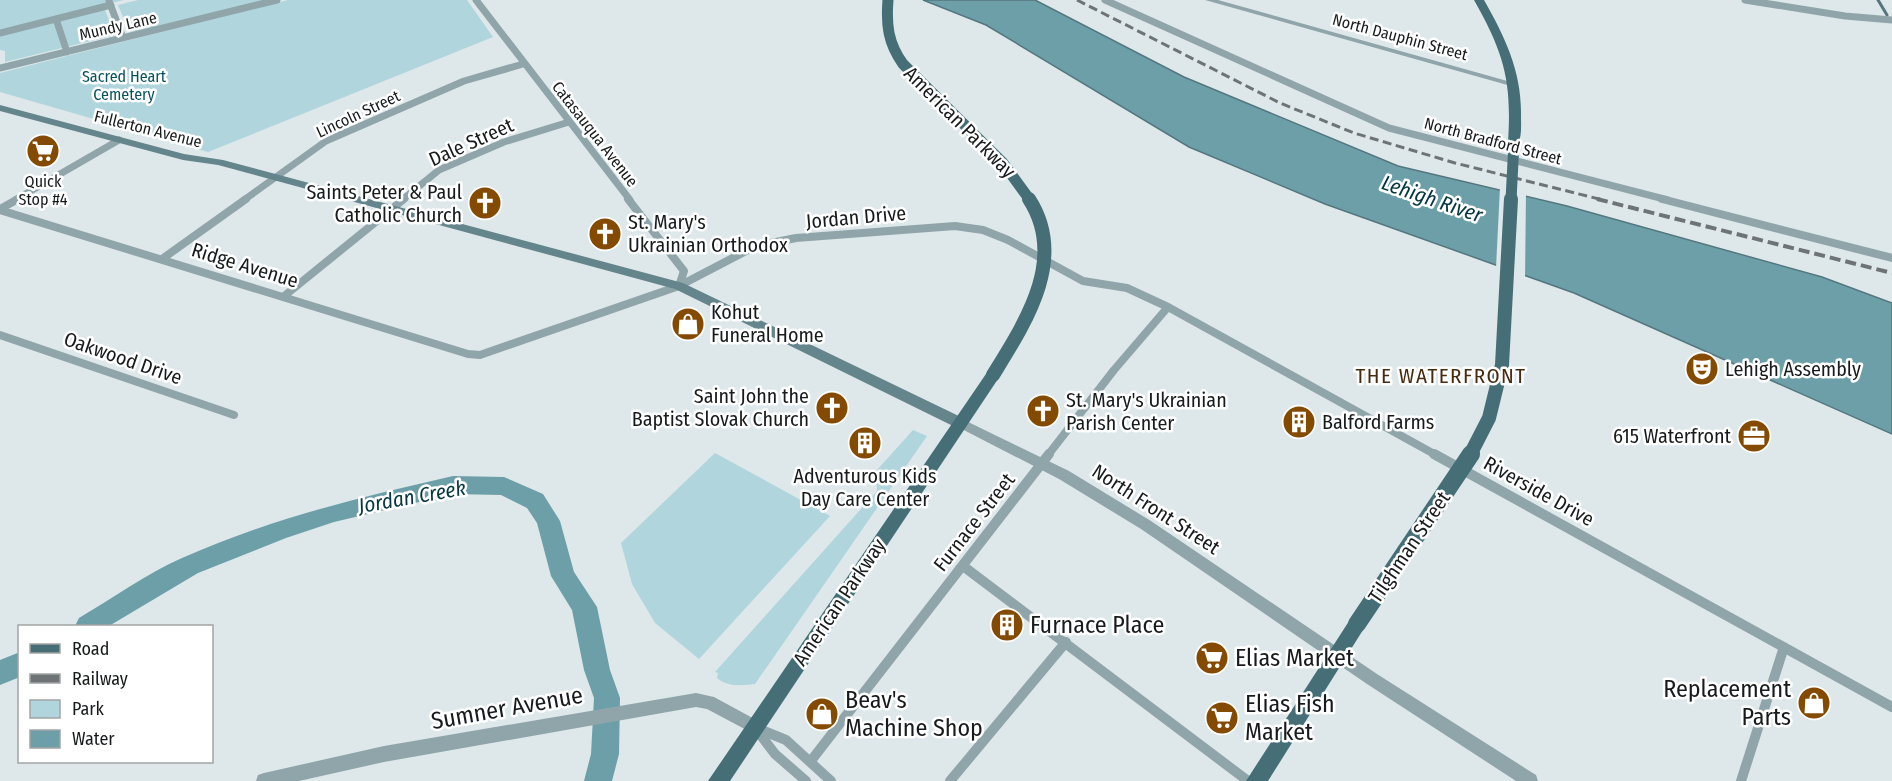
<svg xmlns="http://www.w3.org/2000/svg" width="1892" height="781" font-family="'Fira Sans Condensed',sans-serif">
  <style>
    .green { fill: #b0d5dd }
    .water { fill: #6d9fa9; stroke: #54777f; stroke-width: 1.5 }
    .pier { fill: #dee8ea }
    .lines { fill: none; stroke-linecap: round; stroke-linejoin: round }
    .stream { stroke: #54777f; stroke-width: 3 }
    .river { fill: #6d9fa9; fill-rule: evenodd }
    .minor-far2 { stroke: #90a5aa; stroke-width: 7 }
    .minor-far1 { stroke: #90a5aa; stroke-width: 8 }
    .minor { stroke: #90a5aa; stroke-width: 10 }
    .tertiary { fill: #90a5aa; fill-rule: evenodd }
    .secondary { fill: #65858c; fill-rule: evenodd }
    .primary { fill: #466e77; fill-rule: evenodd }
    .rail-far1 { stroke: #6e7475; stroke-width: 3; stroke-dasharray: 9 4.5; stroke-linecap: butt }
    .rail { stroke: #6e7475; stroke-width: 4; stroke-dasharray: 11 5; stroke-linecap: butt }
    .primary-bridge-far2 { stroke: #466e77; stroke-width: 11 }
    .primary-bridge-far1 { stroke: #466e77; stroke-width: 14 }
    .primary-bridge { stroke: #466e77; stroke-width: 18 }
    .labels { text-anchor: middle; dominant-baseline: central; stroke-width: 5; stroke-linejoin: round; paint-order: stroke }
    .far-street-label { font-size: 16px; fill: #181b1c; stroke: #fff }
    .far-park-label { font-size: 16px; fill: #08535f; stroke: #fff }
    .far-poi-label { font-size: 16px; fill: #181b1c; stroke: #fff }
    .street-label { font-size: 20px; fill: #181b1c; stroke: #fff }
    .poi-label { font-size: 20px; fill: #181b1c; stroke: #fff; text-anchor: start }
    .water-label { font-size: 21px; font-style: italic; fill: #053740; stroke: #fff }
    .neighbourhood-label { font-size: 21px; letter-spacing: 1.5px; fill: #482b0e; stroke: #fff }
    .near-poi-label { font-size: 24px; fill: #181b1c; stroke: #fff; text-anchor: start }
    .near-street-label { font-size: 24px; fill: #181b1c; stroke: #fff }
  </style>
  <rect width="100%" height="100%" fill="#dee8ea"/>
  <!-- green -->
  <path class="green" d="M0,0H124L103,5L115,35L5,62V51L0,50Z
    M138,0H271L130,34L118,5Z
    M288,0H467L493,37L208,152L0,92V73Z
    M913,430L927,436L755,684C746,685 728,688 717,678L718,673L715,672L877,491V485L868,480Z
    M715,453L830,516L699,659L655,623L632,584L621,543Z"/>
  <!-- water -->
  <path class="water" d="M923,0H1035L1184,77L1398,166L1567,206L1822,277L1892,303V434L1574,293L1325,204L1189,147L986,25Z"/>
  <!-- pier -->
  <path class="pier" d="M1500,187L1526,193L1525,279L1496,268Z"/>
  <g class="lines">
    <!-- stream -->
    <path class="stream" d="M1878,0L1887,15"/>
    <!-- river -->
    <path class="river" d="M453,476L504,477L543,494L560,521L574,572L597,607L610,670L620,698L619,754L612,781H584L591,754L594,698L584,670L572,610L551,576L537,523L527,508L501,495L453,494L334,522L286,538L198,573L109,626H75L79,618C113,598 146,574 182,558C269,519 361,497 453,476Z
      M20,652V677L0,685V660Z"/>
    <!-- minor-far2 -->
    <path class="minor-far2" d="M476,0L630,200
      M1105,0L1389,128L1668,200
      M1745,0L1845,16L1892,20
      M109,1L123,38
      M56,19L67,52
      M0,33L111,5
      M0,68L277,0
      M15,200L119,140
      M244,200L326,141L464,81L523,64
      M402,200L439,170L504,142L569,122"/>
    <!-- minor-far1 -->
    <path class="minor-far1" d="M628,199L684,271L679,286
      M1662,199L1892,258
      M0,209L18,199
      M0,210L468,354L480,355L679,286L748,250L766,244L796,238L955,226L983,230L1008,240L1083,281L1127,288L1168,307L1436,455
      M162,259L246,199
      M283,297L404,199
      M0,335L234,415
      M1048,455L1114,370L1168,307"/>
    <!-- minor -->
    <path class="minor" d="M1434,454L1892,707
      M963,566L1248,781
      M754,727L786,740L831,781
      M756,729L775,754L806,781
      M810,762L1049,454
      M950,781L1066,642
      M1741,781L1784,647"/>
    <!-- tertiary -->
    <path class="tertiary" d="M1205,0H1218L1518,84L1511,86Z
      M960,418L1069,471L1151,521L1377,674L1536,775L1538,781H1516L1367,684L1141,529L1059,479L956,426L954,423L956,420Z
      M696,693L714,697L760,722L762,727L760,732L754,734L707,709L696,707L384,762L299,781H256L258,775L264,773L384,746Z"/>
    <!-- secondary -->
    <path class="secondary" d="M0,105L184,154L223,160L683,283L965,419L967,423L965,427H955L675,289L218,165L183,160L0,111Z"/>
    <!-- primary -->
    <path class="primary" d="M1474,0H1484C1505,37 1522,72 1521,116C1521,125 1522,136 1518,144L1514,145L1508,142C1512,81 1504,53 1474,0Z
      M993,370L998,371L1000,375L998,379L730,781H708L988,371Z
      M1357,616L1363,618L1366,624L1363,630L1268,781H1246L1351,618Z"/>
    <!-- rail-far1 -->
    <path class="rail-far1" d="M1077,0L1280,103L1354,133L1455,163L1603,200"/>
    <!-- rail -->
    <path class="rail" d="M1597,199L1892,273"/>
    <!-- primary-bridge-far2 -->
    <path class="primary-bridge-far2" d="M888,0C886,25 888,43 903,64L1003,163L1030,200
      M1511,200L1514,142"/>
    <!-- primary-bridge-far1 -->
    <path class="primary-bridge-far1" d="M993,375C1025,323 1068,259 1029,199
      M1470,455L1489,418L1502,365L1511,199"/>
    <!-- primary-bridge -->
    <path class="primary-bridge" d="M1357,624L1471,454"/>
  </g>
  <!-- icons -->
  <defs>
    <g id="supermarket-disc" transform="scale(1.725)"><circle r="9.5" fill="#844a00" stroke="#fff"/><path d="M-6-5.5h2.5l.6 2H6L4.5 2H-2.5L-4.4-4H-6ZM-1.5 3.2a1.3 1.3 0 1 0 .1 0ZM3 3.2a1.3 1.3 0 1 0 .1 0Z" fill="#fff"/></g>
    <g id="church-disc" transform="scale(1.725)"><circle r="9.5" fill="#844a00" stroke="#fff"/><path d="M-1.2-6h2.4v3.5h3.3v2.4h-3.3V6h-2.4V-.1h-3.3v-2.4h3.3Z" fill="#fff"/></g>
    <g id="shop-disc" transform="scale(1.725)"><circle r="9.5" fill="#844a00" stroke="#fff"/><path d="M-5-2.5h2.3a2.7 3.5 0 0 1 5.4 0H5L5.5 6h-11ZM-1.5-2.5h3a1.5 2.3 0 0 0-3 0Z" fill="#fff"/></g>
    <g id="theatre-disc" transform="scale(1.725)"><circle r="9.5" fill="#844a00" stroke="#fff"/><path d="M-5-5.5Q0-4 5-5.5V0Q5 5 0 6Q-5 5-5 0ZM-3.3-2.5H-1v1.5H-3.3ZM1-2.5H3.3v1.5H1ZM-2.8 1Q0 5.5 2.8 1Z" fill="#fff"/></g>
    <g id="building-disc" transform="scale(1.725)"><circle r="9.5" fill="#844a00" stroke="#fff"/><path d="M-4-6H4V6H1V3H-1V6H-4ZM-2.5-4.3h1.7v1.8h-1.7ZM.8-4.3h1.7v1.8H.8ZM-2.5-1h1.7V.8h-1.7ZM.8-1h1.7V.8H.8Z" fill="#fff"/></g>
    <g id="office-disc" transform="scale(1.725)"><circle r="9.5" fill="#844a00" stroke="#fff"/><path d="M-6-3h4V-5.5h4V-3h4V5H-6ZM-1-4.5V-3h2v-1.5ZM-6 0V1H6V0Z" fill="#fff"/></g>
  </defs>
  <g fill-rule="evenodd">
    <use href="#supermarket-disc" x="43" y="151"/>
    <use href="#church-disc" x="485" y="203"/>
    <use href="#church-disc" x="605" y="234"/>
    <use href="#shop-disc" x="688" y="324"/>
    <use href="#theatre-disc" x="1702" y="369"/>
    <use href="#church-disc" x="832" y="408"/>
    <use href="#church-disc" x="1043" y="411"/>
    <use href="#building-disc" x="1299" y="422"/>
    <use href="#office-disc" x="1754" y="436"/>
    <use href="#building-disc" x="865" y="443"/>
    <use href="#building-disc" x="1007" y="625"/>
    <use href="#supermarket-disc" x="1212" y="658"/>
    <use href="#shop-disc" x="1814" y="703"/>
    <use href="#shop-disc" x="822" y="714"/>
    <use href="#supermarket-disc" x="1222" y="718"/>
  </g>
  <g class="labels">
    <!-- far-street labels -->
    <g class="far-street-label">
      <text transform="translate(118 26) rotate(-13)">Mundy Lane</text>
      <text transform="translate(1400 37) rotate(15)">North Dauphin Street</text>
      <text transform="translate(358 114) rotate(-25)">Lincoln Street</text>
      <text transform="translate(148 129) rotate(14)">Fullerton Avenue</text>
      <text transform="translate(595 134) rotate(52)">Catasauqua Avenue</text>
      <text transform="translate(1493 141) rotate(15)">North Bradford Street</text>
    </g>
    <!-- far-park labels -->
    <g class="far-park-label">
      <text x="124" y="76">Sacred Heart<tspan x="124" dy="18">Cemetery</tspan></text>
    </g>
    <!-- far-poi labels -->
    <g class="far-poi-label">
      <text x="43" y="181">Quick<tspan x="43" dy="18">Stop #4</tspan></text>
    </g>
    <!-- street labels -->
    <g class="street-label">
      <text transform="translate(960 122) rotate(45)">American Parkway</text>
      <text transform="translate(471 142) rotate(-24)">Dale Street</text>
      <text transform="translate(856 217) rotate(-5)">Jordan Drive</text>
      <text transform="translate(245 265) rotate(17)">Ridge Avenue</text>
      <text transform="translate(123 358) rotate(19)">Oakwood Drive</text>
      <text transform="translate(1539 491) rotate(29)">Riverside Drive</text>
      <text transform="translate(1156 509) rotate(33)">North Front Street</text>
      <text transform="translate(974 522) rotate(-52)">Furnace Street</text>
      <text transform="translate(1409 547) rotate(-56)">Tilghman Street</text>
      <text transform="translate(839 602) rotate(-56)">American Parkway</text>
    </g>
    <!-- poi labels -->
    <g class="poi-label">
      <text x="462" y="192" text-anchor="end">Saints Peter &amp; Paul<tspan x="462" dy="23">Catholic Church</tspan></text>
      <text x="628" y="222">St. Mary's<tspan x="628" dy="23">Ukrainian Orthodox</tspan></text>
      <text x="711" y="312">Kohut<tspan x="711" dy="23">Funeral Home</tspan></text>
      <text x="1725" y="369">Lehigh Assembly</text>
      <text x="809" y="396" text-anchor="end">Saint John the<tspan x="809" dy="23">Baptist Slovak Church</tspan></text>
      <text x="1066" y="400">St. Mary's Ukrainian<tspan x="1066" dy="23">Parish Center</tspan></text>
      <text x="1322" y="422">Balford Farms</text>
      <text x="1731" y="436" text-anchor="end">615 Waterfront</text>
      <text x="865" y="476" text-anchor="middle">Adventurous Kids<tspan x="865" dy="23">Day Care Center</tspan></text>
    </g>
    <!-- water labels -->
    <g class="water-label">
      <text transform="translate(1432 199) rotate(19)">Lehigh River</text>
      <text transform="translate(412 497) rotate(-10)">Jordan Creek</text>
    </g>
    <!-- neighbourhood labels -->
    <g class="neighbourhood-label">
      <text x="1441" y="376">THE WATERFRONT</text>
    </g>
    <!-- near-poi labels -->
    <g class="near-poi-label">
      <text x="1030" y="625">Furnace Place</text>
      <text x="1235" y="658">Elias Market</text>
      <text x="1791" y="689" text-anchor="end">Replacement<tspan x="1791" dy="28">Parts</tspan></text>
      <text x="845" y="700">Beav's<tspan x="845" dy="28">Machine Shop</tspan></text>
      <text x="1245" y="704">Elias Fish<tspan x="1245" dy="28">Market</tspan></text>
    </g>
    <!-- near-street labels -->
    <g class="near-street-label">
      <text transform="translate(507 708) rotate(-10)">Sumner Avenue</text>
    </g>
  </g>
  <!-- legend -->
  <rect x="18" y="625" width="195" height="138" fill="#ffffff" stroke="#a3a4a4" stroke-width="1.5"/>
  <rect x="30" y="644" width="30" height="9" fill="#466e77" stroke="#a3a4a4" stroke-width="1.5"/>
  <text x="72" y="655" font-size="18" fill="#181b1c">Road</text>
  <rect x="30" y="674" width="30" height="9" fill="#6e7475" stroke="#a3a4a4" stroke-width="1.5"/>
  <text x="72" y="685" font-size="18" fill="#181b1c">Railway</text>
  <rect x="30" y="700" width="30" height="18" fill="#b0d5dd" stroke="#a3a4a4" stroke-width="1.5"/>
  <text x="72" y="715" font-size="18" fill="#181b1c">Park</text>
  <rect x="30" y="730" width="30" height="18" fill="#6d9fa9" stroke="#a3a4a4" stroke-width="1.5"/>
  <text x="72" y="745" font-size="18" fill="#181b1c">Water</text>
</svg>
